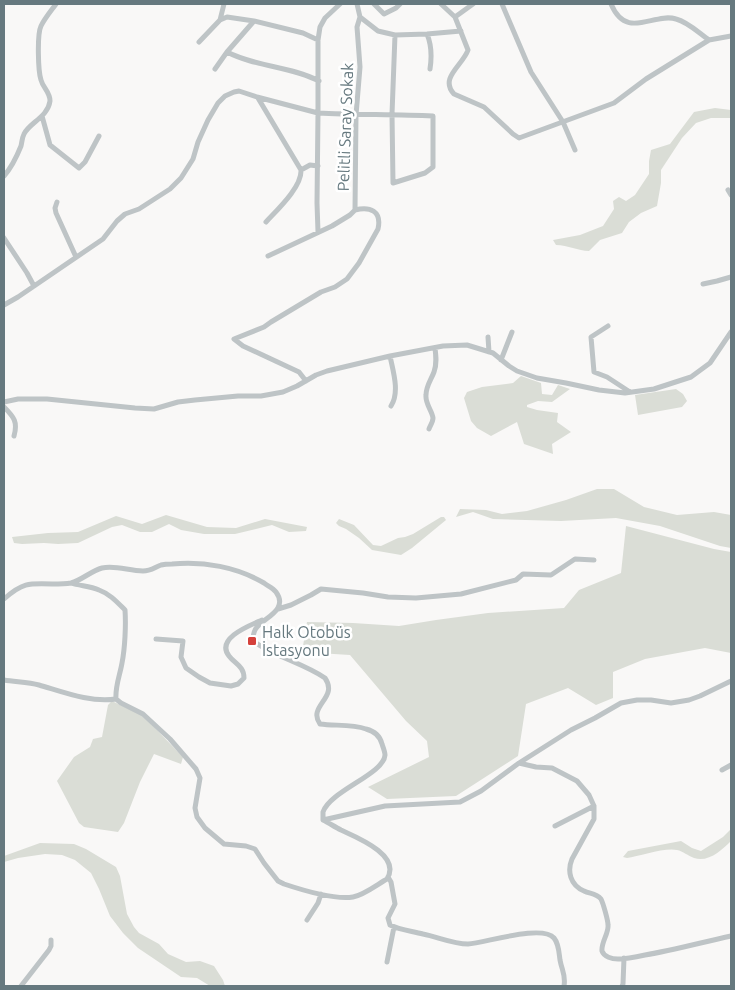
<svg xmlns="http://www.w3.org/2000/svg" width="735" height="990" font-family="Ubuntu,sans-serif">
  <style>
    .green { fill: #daddd6 }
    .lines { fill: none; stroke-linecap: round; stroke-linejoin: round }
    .minor { stroke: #bec4c6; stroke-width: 5 }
    .poi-dot { fill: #d5413b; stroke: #fff; stroke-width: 2 }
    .labels { text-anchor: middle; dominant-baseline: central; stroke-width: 5; stroke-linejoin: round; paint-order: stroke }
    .street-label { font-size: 16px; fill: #66797f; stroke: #fff }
    .poi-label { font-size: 16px; fill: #66797f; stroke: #fff; text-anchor: start }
  </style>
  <rect width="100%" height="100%" fill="#f9f8f7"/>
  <!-- green -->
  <path class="green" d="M715,108L731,110V118H711L696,123L682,138L661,170V183L657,206L641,213L629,222L622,233L600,240L589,251C578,251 568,245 556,245L553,240L580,235L603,226L614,209L613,201L619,197L626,201L635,195L649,174V161L651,150L670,144L694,112Z
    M521,376L541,383L542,394L552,395L558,385L570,389L552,402L538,401L527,405V407L537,410L558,413L557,422L571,432L552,444L553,454L524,444L517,422L491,436L477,428L471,421L464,398L467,392L482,387L513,383Z
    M676,389L683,394L687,401L682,407L638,415L635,395Z
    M597,489H614L644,507L677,515L714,512L731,515V548L720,546L660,526L616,518L561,521L493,519L473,512L456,517L460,509L486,510L502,514L527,511L566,500Z
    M166,515L207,527L236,528L265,519L307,527L306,531L289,532L272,525L235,534H204L181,530L169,524L152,532H140L122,525L112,527L78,543L58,544L44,543L22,544L14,543L12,537L48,533L78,532L116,516L142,524Z
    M441,517H444L446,520L412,548L401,555L372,550L359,538L346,529L339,526L336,523L339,519L354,525L373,545L381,546L398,538L405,537L413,534Z
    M626,526L714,549L731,552V653L705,648L645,659L613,672V698L596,705L568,688L526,704L518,756L456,796L387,799L368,787L429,757L427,741L406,721L350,655L302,652L307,622L353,623L399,626L436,620L488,613L564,608L579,590L621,573Z
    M112,701L141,715L152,725L183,757L181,764L154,754L140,782L124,823L118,832L84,827L79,823L57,781L74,757L90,747L93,739L102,737L108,705Z
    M731,829V841C722,850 708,863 694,858C688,856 683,851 677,850C666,847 639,856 627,858L623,857L628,851L681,841L692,848L701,851L723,837Z
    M40,843L74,844L86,849L116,867L120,876L127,914L134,927L139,933L159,944L168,954L186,962L200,961L214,966L223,980L225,986H210L197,978L181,977L138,948L123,933L110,916L99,889L91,873L75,860L62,855L45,854L18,858L4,862V856Z"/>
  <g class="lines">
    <!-- minor -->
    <path class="minor" d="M374,4L384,14L396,8L400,4
      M441,4L455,17L468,50C463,65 439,78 454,94L484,107L513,134L519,138L614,103L646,79L709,40L731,36
      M502,4L531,72L563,122L575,150
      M611,4C627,41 653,12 676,19C688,22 699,33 709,40
      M360,17L378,31L395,35
      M455,17L473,4
      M220,20L224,4
      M427,34C432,46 432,56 430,69
      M199,42L220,20L227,17L254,21
      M227,52C256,67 290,66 319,81
      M215,69L227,52L254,21L303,33L318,40
      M258,98L301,170
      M42,116L50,145L79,168L85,162L99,136
      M4,176C11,168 17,156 21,146C22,142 22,138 24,134C29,123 48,117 50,101C50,92 43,88 41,80C38,71 37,34 41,26C45,18 51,11 56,4
      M728,190L731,195
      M57,202L55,208L56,213L76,257
      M355,210L356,115L360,67L357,27L360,17L357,4
      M266,222C277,210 302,187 301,170L310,165L318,166
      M318,232L317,203L318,113C357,115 395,114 433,116V167L425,173L393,183L392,114L395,35L427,34L461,31
      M4,238L27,273L34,286
      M268,256L332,226L350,215L355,210
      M703,284L717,281L731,277
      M4,305L18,297L103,239L117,221L125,214L139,209L170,189L181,178L193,159L198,142L208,120L218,103L225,96L234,92L239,91L257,97L318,113V40L320,27L325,18L340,4
      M608,326L591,337L594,372L607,377L630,392
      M488,337L489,352
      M390,356C393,371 400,392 391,406
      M501,360L512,332
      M306,381L299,372L243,346L234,339L264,327L271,322L321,292L335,287L347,279L359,263L378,229C382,211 370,206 355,210
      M4,402L18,399H47L135,408L154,409L178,402L195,400L238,396H261L283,392L297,386L316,375L327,371L390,356L443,346L467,345L493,353L509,366L517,371L537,378L566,383L599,390L625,393L654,389L691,377L710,363L731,332
      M4,407C14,417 18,422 14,436
      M429,429C430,426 433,422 433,418C432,410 425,404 426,395C426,386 431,380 434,372C437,364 436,356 435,348
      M4,599C22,583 28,583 52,584C58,584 65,584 71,583C82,580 91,571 102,568C116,565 129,571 143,571C151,571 155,567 161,565C165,564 169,564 172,564C204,561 237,567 264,583C268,586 273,588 276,592C290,611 260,619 255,630C253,634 253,637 253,641C275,657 303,663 325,678C339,698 307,706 320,724C335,726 352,724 366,729C374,731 380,736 382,744C383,747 385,752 385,755C384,774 330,791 323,812C323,814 323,818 323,820C329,823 335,827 341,830C356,837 402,855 387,879C378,884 364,895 353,897C335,900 302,890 284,884L278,881L264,863L255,849L246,846L224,844L205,828L197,817L195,808L200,778L196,769L170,739L143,714L121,703L116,699C115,686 120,675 122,663C125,648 126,625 125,610C117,602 110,594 99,590C90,586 80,586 71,583
      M278,609L291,605L311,595L321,589L363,593L388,597L416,598L461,594L516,580L523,574L551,575L575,559L594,560
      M156,639L183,641L181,657L186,668L199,677L210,683L231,686L238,684L244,678C244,666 235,664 229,656C215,638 251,625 262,620
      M4,680C15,682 28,682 39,685C63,692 91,703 116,699
      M519,763L571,730L595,718L621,703L637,700H651L671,703L689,700L700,696L731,681
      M722,770L731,765
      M323,820L385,806L460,802L481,791L519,763L536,767L552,768L577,781L589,795L594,806V819L572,859C567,871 570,885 584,891C590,894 596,893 601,899C603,903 608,920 608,925C609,933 601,942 602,951C604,957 612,959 618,959C627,959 636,957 645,955C674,950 703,942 731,936
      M555,826L594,806
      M388,877L391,882L395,904L388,918L390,925C400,930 412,931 423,934C438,937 453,944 468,944C485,943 542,924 554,938C559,944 559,953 560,960C562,971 566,975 564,986
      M307,920L318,903L321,894
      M387,962L394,927
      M21,986L49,950L51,946V940
      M622,986L623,984L624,958"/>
  </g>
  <!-- markers -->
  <rect class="poi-dot" x="247" y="636" width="10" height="10" rx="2.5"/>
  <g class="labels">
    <!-- street labels -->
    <g class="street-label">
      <text transform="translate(345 127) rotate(-88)">Pelitli Saray Sokak</text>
    </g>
    <!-- poi labels -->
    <g class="poi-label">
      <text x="262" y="632">Halk Otobüs<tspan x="262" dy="18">İstasyonu</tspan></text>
    </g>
  </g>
  <!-- border -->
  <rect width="735" height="990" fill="none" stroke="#66797f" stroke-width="10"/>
</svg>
